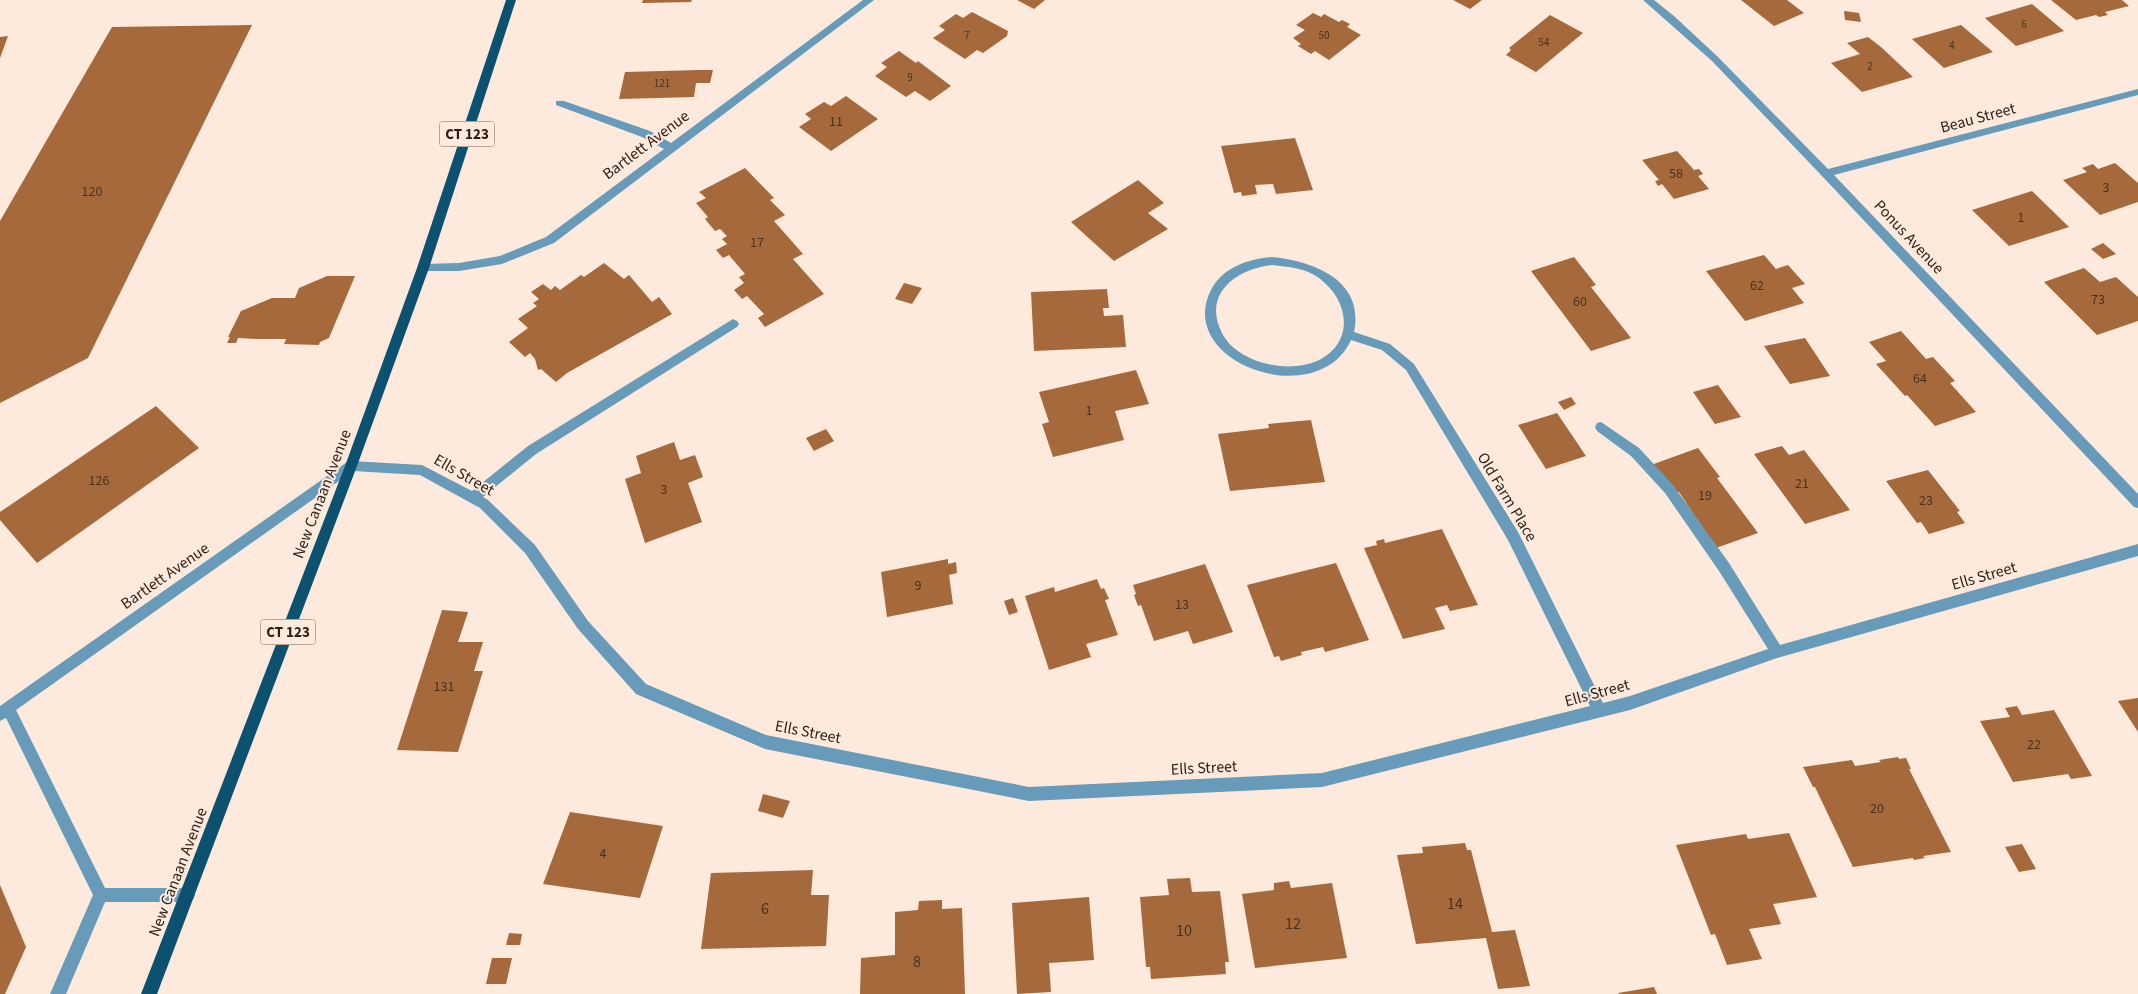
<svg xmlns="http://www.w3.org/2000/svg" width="2138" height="994" font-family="'Source Sans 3',sans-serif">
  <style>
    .building { fill: #a5693b }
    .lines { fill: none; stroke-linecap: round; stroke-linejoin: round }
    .minor { fill: #679bb9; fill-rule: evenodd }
    .major { fill: #0d5170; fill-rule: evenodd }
    .labels { text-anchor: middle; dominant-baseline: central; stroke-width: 4; stroke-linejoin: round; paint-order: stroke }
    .far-number-label { font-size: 11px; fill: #4a3220 }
    .number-label { font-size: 14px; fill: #4a3220 }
    .shield { fill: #feeadc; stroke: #6a5c52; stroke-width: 1 }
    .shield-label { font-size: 15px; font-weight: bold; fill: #2b1f17 }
    .street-label { font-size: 16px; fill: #2b1f17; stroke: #feeadc }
    .near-number-label { font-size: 16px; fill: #4a3220 }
  </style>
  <rect width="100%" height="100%" fill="#feeadc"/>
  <!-- building -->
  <path class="building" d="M643,0H692L691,2L642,3Z
    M1017,0H1045L1034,9Z
    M1453,0H1482L1470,9Z
    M1741,0H1787L1804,13L1774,26Z
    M2051,0H2122L2129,6L2105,12L2108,15L2099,17L2096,15L2076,20Z
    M2032,4L2064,31L2016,46L1985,18Z
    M1844,11L1859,13L1861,22L1845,20Z
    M972,12L1008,31L1007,36L983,53L977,50L965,59L933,38L945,30L939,26L956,14L963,18Z
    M1313,13L1321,17L1324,14L1339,22L1342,20L1350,24L1347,27L1361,35L1329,60L1315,51L1311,54L1298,46L1301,44L1293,38L1305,30L1296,25Z
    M1550,15L1583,33L1536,72L1506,55L1511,50L1509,48Z
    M252,25L88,358L0,403V221L112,27Z
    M1961,25L1993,52L1944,68L1912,39Z
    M8,36L0,58V37Z
    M1868,37L1881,47L1913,77L1862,92L1831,63L1860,54L1847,43Z
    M899,51L916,63L918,61L951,86L930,101L915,91L906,97L875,76L887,67L881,63Z
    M698,70H713L710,83H696L694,97L619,99L625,72Z
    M846,96L878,119L831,151L799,127L811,119L805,114L824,102L831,106Z
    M1295,138L1313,190L1276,194L1273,184L1255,185L1257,194L1242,196L1241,192L1234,193L1221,146Z
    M1677,151L1694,170L1699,169L1703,174L1698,176L1709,189L1674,199L1662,184L1658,186L1655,181L1659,180L1642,160Z
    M2115,163L2138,183V202L2100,215L2063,180L2087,172L2082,168L2093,164L2098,169Z
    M745,168L774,198L770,200L785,215L774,221L803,254L793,259L824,294L765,327L758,318L764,314L747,296L742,299L734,290L744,283L739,277L745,274L729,255L723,258L716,250L727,244L722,239L727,236L720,229L715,231L705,219L708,217L696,203L706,198L699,192Z
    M1138,180L1164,203L1148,213L1168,229L1114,261L1071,222Z
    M2032,191L2069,227L2009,246L1972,210Z
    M2103,243L2116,254L2103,259L2091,249Z
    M1764,255L1776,269L1788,265L1805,284L1792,288L1804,303L1745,321L1706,271Z
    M1574,257L1596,285L1591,287L1631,338L1591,351L1531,271Z
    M604,263L624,279L629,275L652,302L659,297L672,314L567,373L556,382L541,369L538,370L535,359L530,353L525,357L509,342L528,328L518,319L537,306L533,303L539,299L531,292L543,284L551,290L555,286L560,290L581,275L584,277Z
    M2084,268L2100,282L2116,277L2138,297V321L2097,335L2044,282Z
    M327,276H355L329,338L320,342L319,345L284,344L286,339H257L238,338L236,343H227L230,337H228L241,311L272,298H295L299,288Z
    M904,283L922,288L912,304L895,299Z
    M1107,289L1109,308H1103L1104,316L1123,315L1126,347L1034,351L1031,292Z
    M1901,331L1926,359L1933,357L1955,381L1950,383L1976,412L1935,426L1907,395L1905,396L1876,364L1886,361L1869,342Z
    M1805,338L1830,376L1790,384L1764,346Z
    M1136,370L1149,404L1115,411L1124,440L1053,457L1042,424L1049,422L1039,392Z
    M1718,385L1741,417L1715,424L1693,392Z
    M1571,397L1576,404L1564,410L1558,402Z
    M156,406L199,448L37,563L0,520V512Z
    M1557,413L1586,456L1546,469L1518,425Z
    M1311,420L1325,482L1230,491L1218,434L1269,428L1268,424Z
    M826,429L834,441L814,451L806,438Z
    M674,442L680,460L695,455L703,477L688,483L702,522L645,543L625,479L641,473L636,456Z
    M1782,446L1789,455L1804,450L1850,510L1805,524L1754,454Z
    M1698,448L1720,477L1717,478L1758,533L1716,548L1679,492L1676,493L1662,473L1658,474L1651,465Z
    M1928,470L1960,511L1957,512L1965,523L1929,534L1921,522L1917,523L1886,481Z
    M1442,529L1478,605L1450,611L1447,605L1435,608L1445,629L1403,639L1364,548L1377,545L1376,541L1384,539L1385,543Z
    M948,559V564L956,562L957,573L949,575L953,604L887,617L881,572Z
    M1336,563L1369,640L1325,652L1323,647L1301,652L1302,655L1281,661L1279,656L1274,657L1247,585Z
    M1205,564L1233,632L1193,644L1188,631L1154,641L1141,605L1138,606L1134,595L1136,594L1133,585Z
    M1097,579L1101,589L1104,588L1109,599L1105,600L1118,635L1086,644L1091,657L1049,670L1025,596L1054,587L1055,592Z
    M1013,598L1018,612L1009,615L1004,601Z
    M442,610L468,612L458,642H483L474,671H483L458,752L397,750Z
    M2138,698V732L2118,701Z
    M2017,706L2022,715L2054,710L2092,776L2071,779L2068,774L2013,782L1980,721L2010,717L2005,708Z
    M1898,757L1899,759L1906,758L1911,769H1909L1951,852L1923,856L1925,858L1914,860L1913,858L1853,867L1815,787H1813L1803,767L1852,760L1855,766L1881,762L1879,760Z
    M763,794L790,801L783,818L758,811Z
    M570,812L663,826L640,898L543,884Z
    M1789,833L1817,897L1773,904L1781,924L1749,929L1762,959L1727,965L1715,934L1711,935L1676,845L1746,834L1748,839Z
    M1465,843L1467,850H1471L1492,932L1515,930L1530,986L1498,989L1486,938L1416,944L1397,855L1423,853L1422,847Z
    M2022,844L2036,869L2019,872L2005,847Z
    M813,870L811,895H829L826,946L701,949L711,873Z
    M1190,878L1192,892L1220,891L1229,962H1225L1226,974L1151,979L1150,967H1146L1140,897L1169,895L1167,879Z
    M1289,881L1291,888L1332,883L1347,958L1255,968L1242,894L1274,890V883Z
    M0,885L26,947L5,994H0Z
    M1089,897L1094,960L1049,963L1051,992L1017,994L1012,903Z
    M942,900V909L962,908L965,994H860L861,958L895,955V912L918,910L919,901Z
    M509,933L522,934L520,945H506Z
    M492,958H512L506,984H486Z
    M1654,987L1657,994H1619L1618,993Z"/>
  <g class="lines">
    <!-- minor -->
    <path class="minor" d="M863,0H874L554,243L502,264L459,271H419L417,268L419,265L423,264L459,263L500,256L546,237L664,149L642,137L556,105V101H564L650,131L671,143Z
      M1643,0H1654L1674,16L1718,57L1828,169L2138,89V95L1834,175L2138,494V508L2134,507L1822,176L1712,61Z
      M1272,257C1313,261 1365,280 1354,332L1390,344L1414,364L1518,532L1603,703L1630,696L1768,649L1719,571L1665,493L1631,456L1597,431L1595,427L1597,423L1601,422L1639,448L1673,485L1729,563L1780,645L2138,544V556L1777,658L1630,710L1322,787L1029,801L765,749L636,694L578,629L525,553L480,508L420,475L353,471L16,710L105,888H188L193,890L195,895L193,900L188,902H105L66,994H50L93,895L6,718L0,721V706L347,462L351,461L422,465L472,491L528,446L733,319L737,321L739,324L737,327L536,454L483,497L488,500L535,545L588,621L646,684L766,735L1029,787L1322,773L1590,706L1508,540L1406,370L1382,350L1351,340C1318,413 1174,363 1211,290C1223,267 1248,259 1272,257ZM1272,265C1288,267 1306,268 1319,278C1350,301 1355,343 1317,361C1288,374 1237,363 1222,333C1202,294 1236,269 1272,265Z"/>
    <!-- major -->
    <path class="major" d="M506,0H516L429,268L357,466L157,994H141L345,466L417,268Z"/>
  </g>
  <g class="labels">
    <!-- far-number labels -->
    <g class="far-number-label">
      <text x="2024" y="24">6</text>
      <text x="967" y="35">7</text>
      <text x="1324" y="35">50</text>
      <text x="1544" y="42">54</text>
      <text x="1952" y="45">4</text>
      <text x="1870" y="66">2</text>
      <text x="910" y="77">9</text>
      <text x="662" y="83">121</text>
    </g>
    <!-- number labels -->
    <g class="number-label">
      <text x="836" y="122">11</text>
      <text x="1676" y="174">58</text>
      <text x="2106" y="188">3</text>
      <text x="92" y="192">120</text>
      <text x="2021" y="218">1</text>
      <text x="757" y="243">17</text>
      <text x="1757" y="286">62</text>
      <text x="2098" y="300">73</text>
      <text x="1580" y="302">60</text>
      <text x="1920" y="379">64</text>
      <text x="1089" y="411">1</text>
      <text x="99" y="481">126</text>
      <text x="1802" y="484">21</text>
      <text x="664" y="490">3</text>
      <text x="1705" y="496">19</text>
      <text x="1926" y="501">23</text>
      <text x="918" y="586">9</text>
      <text x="1182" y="605">13</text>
      <text x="444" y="687">131</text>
      <text x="2034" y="745">22</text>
      <text x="1877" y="809">20</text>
      <text x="603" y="854">4</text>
    </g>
    <!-- shield labels -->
    <g class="shield">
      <rect x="439.5" y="121.5" width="55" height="25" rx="4"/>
      <rect x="260.5" y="619.5" width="55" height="25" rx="4"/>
    </g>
    <g class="shield-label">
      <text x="467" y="134">CT 123</text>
      <text x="288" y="632">CT 123</text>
    </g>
    <!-- street labels -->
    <g class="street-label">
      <text transform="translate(1978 118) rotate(-15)">Beau Street</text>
      <text transform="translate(646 145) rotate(-37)">Bartlett Avenue</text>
      <text transform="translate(1909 237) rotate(47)">Ponus Avenue</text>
      <text transform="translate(464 475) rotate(30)">Ells Street</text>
      <text transform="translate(322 494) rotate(-69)">New Canaan Avenue</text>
      <text transform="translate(1507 497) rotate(59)">Old Farm Place</text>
      <text transform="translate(165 576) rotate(-35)">Bartlett Avenue</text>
      <text transform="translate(1984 576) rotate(-16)">Ells Street</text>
      <text transform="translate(1597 693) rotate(-15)">Ells Street</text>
      <text transform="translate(808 732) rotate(11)">Ells Street</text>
      <text transform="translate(1204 768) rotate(-3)">Ells Street</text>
      <text transform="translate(178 872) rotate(-69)">New Canaan Avenue</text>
    </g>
    <!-- near-number labels -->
    <g class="near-number-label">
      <text x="1455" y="904">14</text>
      <text x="765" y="909">6</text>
      <text x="1293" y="924">12</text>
      <text x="1184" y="931">10</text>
      <text x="917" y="962">8</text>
    </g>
  </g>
</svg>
